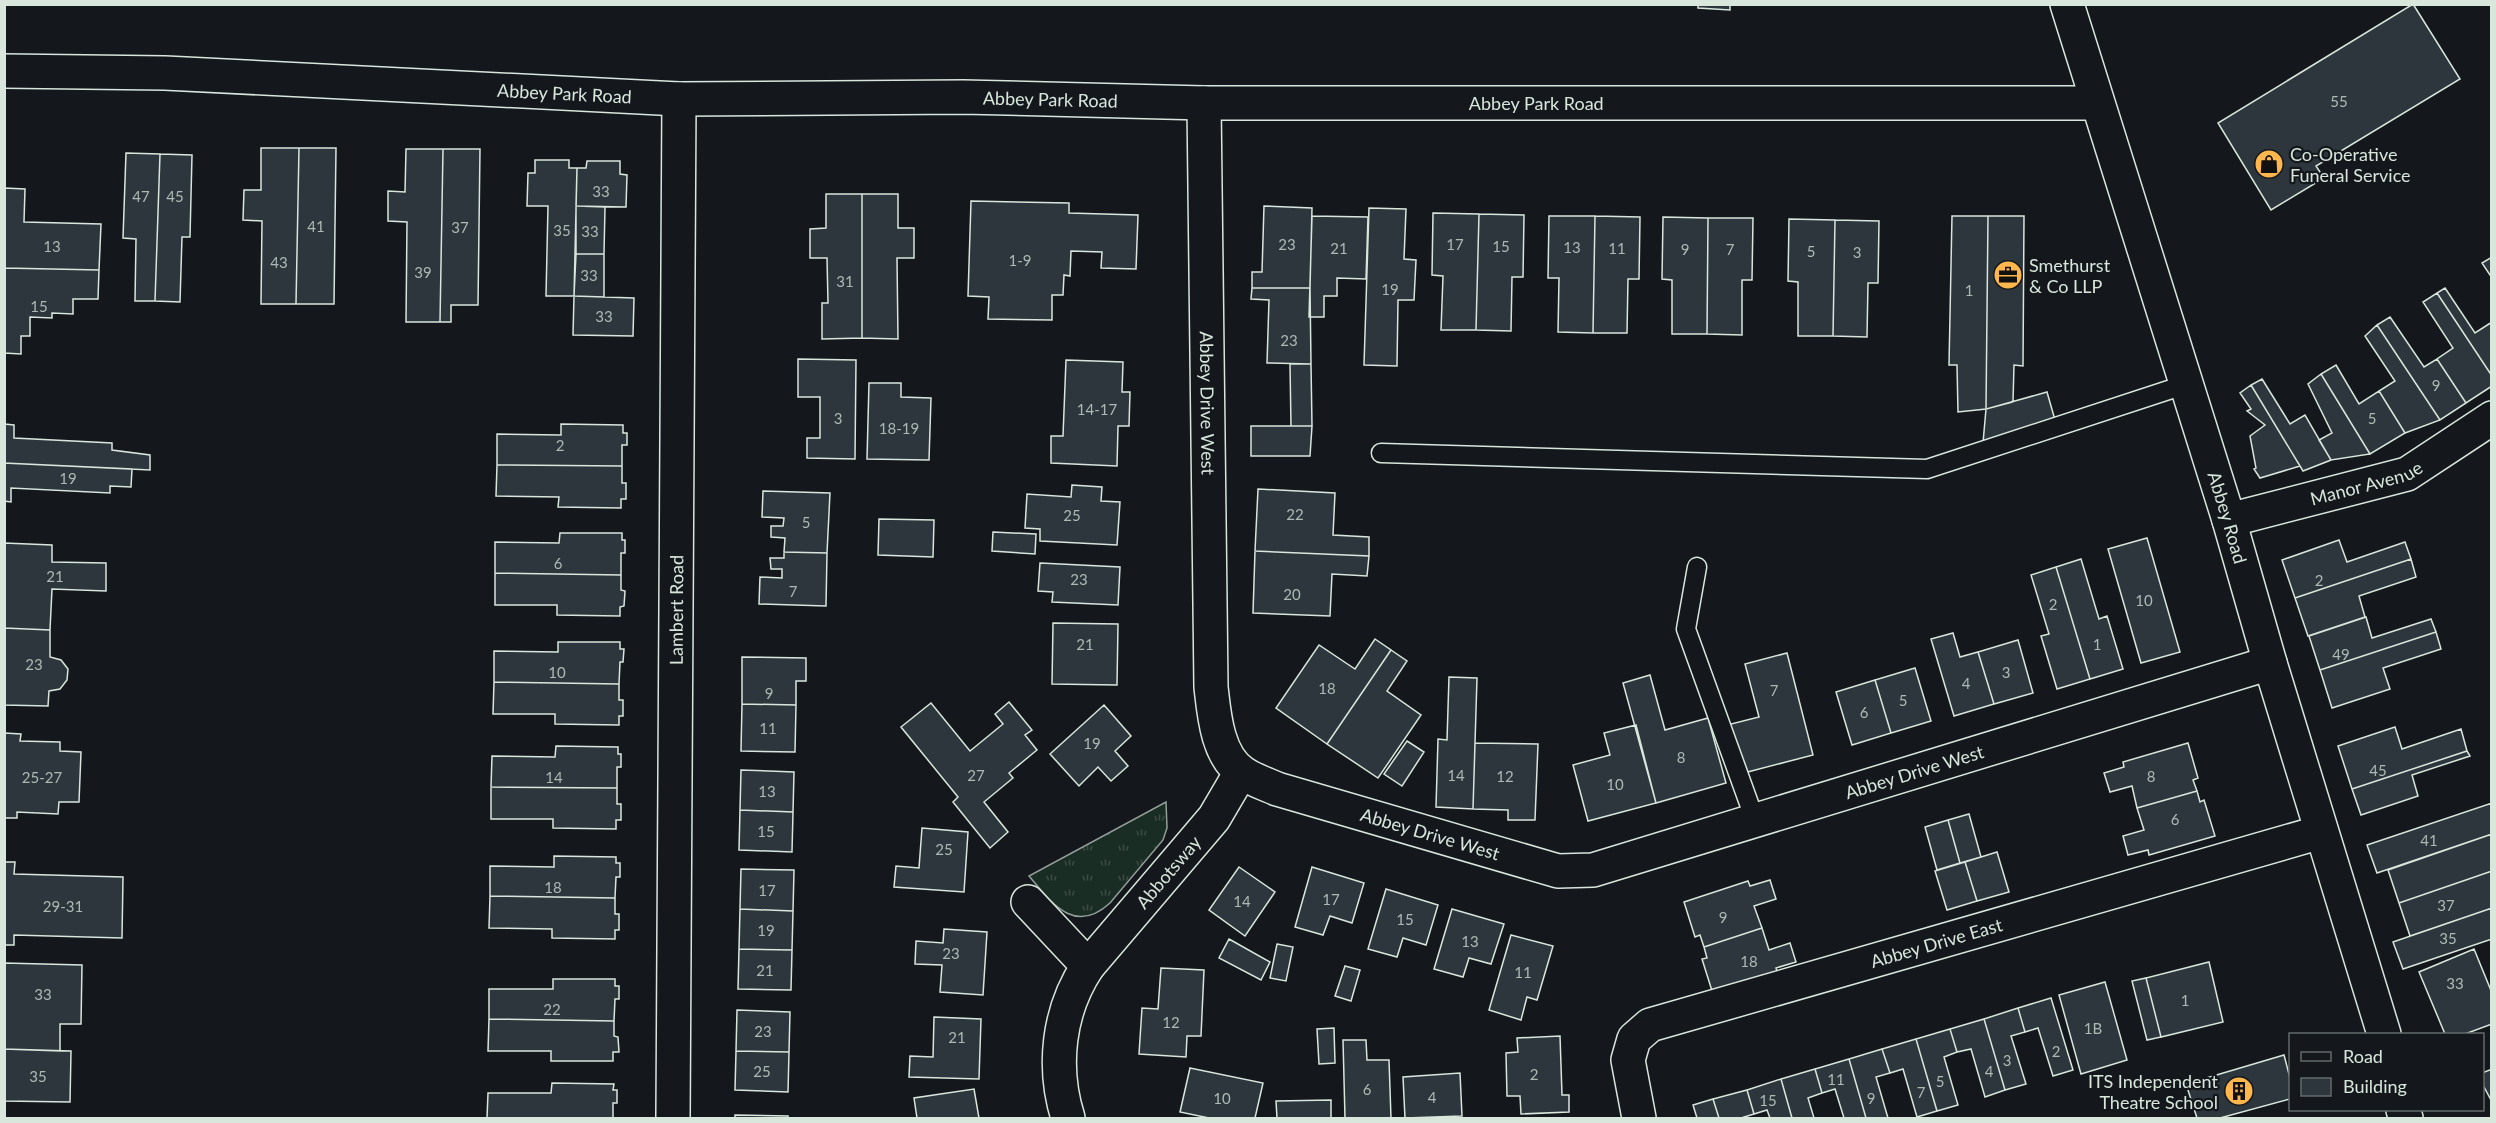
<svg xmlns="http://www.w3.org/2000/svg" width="2496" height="1123" font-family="Lato,sans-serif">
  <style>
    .grass { fill: url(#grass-tufts); stroke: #939e99; stroke-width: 1.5 }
    .building { fill: #2c363c; stroke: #d8e6dc; stroke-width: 1.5 }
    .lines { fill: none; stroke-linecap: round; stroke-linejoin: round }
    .lane-casing { stroke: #d8e6dc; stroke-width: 21 }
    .street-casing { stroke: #d8e6dc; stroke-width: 36 }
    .secondary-casing { stroke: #d8e6dc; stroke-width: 36 }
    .lane { stroke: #14181c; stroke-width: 18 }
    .street { stroke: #14181c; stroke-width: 33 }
    .secondary { stroke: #14181c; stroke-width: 33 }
    .labels { text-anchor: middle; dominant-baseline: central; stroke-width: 4.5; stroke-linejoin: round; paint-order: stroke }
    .number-label { font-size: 15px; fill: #adbab4 }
    .street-label { font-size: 18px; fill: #d8e6dc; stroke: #14181c }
    .poi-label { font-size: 18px; fill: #d8e6dc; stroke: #14181c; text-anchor: start }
  </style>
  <defs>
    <pattern id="grass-tufts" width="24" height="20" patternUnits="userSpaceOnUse" patternTransform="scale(1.5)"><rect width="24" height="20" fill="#1a2d24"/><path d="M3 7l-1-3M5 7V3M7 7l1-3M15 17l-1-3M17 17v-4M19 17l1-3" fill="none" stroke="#3b4b43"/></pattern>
  </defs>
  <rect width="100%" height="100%" fill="#14181c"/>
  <!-- grass -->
  <path class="grass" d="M1166,802L1167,828L1163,840L1110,903C1074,936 1051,902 1029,876Z"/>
  <!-- building -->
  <path class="building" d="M1698,4H1730V10L1698,8Z
    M2413,4L2460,79L2316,166L2324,178L2271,210L2218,123Z
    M261,148H299L296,304H261L262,221L243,220L244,190H261Z
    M299,148H336L334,304H296Z
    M406,149H443L440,322H406L407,222L388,221V191L405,192Z
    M443,149H480L478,305H451V322H440Z
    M126,153L160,154L155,301H135L136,239L123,238Z
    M160,154L192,155L190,237H182L180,302L155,301Z
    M535,160H569V168H577L574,296H546L548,206H527L528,173H535Z
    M587,161H620V174L627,175L626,207L576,206L577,168H586Z
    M4,188L25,189L24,222L101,224L99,270L4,268Z
    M826,194H862V338L822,339V303H828L827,258H810V229L826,228Z
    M862,194H898V228H914V258H897L898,339L862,338Z
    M971,201L1069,203V213L1138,215L1136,269L1101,268L1102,252L1071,251L1070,276L1064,275L1063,295H1052V320L988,319L989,297L968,296Z
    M576,206L605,207L604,254H576Z
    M1264,206L1312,208L1310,288H1252V272H1262Z
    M1369,208L1406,209L1404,259L1416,260L1414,300H1398L1397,366L1364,365Z
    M1433,213L1479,214L1476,330H1441L1443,276L1432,275Z
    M1479,214L1524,215L1523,277H1512L1511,331L1476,330Z
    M1312,216L1368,217L1366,279L1337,278V296H1324V317H1309Z
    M1549,216H1595L1593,333L1558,332L1559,278H1548Z
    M1595,216L1640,217L1639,279H1628L1627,333H1593Z
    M1952,216H1988L1986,409L1958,412L1957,365H1949Z
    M1988,216H2024L2023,366L2014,365L2013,402L1986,409Z
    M1663,217L1708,218L1707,334H1672V280L1662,279Z
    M1708,218H1753L1752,280H1742V335L1707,334Z
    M1789,219L1835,220L1833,336H1798V282L1788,281Z
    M1835,220L1879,221L1878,283H1868L1867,337L1833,336Z
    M576,254H604V297L574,296Z
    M2492,257V278L2482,263Z
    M4,268L99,270L98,299H73V314L52,313V318L30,317V336H21V354L4,353Z
    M1252,288H1310L1311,364L1267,363L1269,300L1251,299Z
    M2445,288L2475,333L2492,322V376L2437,293Z
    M2437,293L2492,376V386L2466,403L2437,359L2453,348L2423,302Z
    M574,296L634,298L633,336L573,335Z
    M2390,317L2424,367L2437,359L2466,403L2440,420L2377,325Z
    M2377,325L2440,420L2405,433L2379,391L2395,381L2365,336Z
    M798,359L856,360L855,459L807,458V438H820V397H798Z
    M1066,360L1123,362L1122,392H1130L1129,426H1118L1117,466L1051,463V436H1063Z
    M1290,364H1311L1312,426H1291Z
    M2336,365L2359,404L2379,391L2405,433L2370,454L2321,374Z
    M2321,374L2370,454L2331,460L2319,440L2332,433L2308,384Z
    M2262,379L2290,424L2305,415L2331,460L2303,471L2251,385Z
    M869,383H901V397L931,398L929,460L867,459Z
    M2251,385L2300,466L2260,478L2254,469L2256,468L2250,436L2265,425L2247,411L2251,409L2240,393Z
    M2047,392L2055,420L1983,443L1986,409Z
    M4,424L14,425V438L112,443V450L150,455V470L4,463Z
    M561,424L623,425V433H627V445H622V466L497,465V434L561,435Z
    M1251,426H1312L1310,456H1251Z
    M4,463L132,469L131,487L110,486V493L11,488V502L4,501Z
    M497,465L622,466V483H626V499H621V508L558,507L559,497L496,496Z
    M1072,485L1102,487L1101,501L1120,502L1117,545L1040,541V529L1025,528L1027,494L1071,497Z
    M1258,489L1335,493L1333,535L1369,537V556L1255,551Z
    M763,491L830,493L827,553L784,552L785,538L771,537V526H783L784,518L762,517Z
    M879,519L934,520L933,557L878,555Z
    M993,532L1036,534L1035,554L992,551Z
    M560,533H622V540H625V553H621V575L495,573V542L559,543Z
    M2147,538L2180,652L2141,663L2108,549Z
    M2339,540L2347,562L2405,542L2411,559L2295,598L2282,560Z
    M4,543L52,545V562L106,563V591L52,589L50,630L4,628Z
    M1255,551L1369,556L1367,576L1332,574L1330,616L1253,613Z
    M784,552L827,553L826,606L759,604L760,577L782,578V569H771L770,558H784Z
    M2081,559L2099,619L2107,616L2123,669L2090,679L2056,567Z
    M2411,559L2416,577L2359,596L2365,617L2308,636L2295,598Z
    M1040,563L1120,567L1118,605L1052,602L1053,592L1038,591Z
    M2056,567L2090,679L2057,689L2041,636L2049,634L2031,575Z
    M495,573L621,575V590L625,591L624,606L620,607V616L557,615V605H495Z
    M2366,617L2372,638L2431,619L2436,632L2320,670L2309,636Z
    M1053,623L1118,624L1117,685L1052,684Z
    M4,628L50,630V657L61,660L68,669L67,680L60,689L49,691L48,706L4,705Z
    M2436,632L2441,649L2383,668L2390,689L2332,708L2320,670Z
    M1953,633L1960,657L1978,652L1994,704L1954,716L1931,639Z
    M1375,639L1391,650L1327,744L1276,708L1319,645L1355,669Z
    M2018,640L2033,693L1994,704L1978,652Z
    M558,642H620V649H624L623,662H620L619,684L494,682V651L558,652Z
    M1391,650L1407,661L1387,691L1421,715L1378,778L1327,744Z
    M1787,653L1813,755L1740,774L1727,725L1759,717L1745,664Z
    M742,657L806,658V681H796V705L742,704Z
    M1915,668L1931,721L1891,733L1875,680Z
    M1650,675L1665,730L1708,718L1726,783L1656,803L1623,683Z
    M1449,677L1477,678L1473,809L1436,807L1438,739L1447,740Z
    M1875,680L1891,733L1852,745L1836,692Z
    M494,682L619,684V700H623V716H619V725L555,724V714H493Z
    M1009,702L1032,730L1025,735L1037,750L1009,773L1013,778L984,802L1008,832L990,848L953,802L958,797L901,727L931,703L970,751L1003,724L995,714Z
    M742,704L796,705L795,752L741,751Z
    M1104,705L1131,736L1115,751L1128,766L1111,781L1098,767L1079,786L1050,754Z
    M1636,725L1656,803L1588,821L1573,765L1610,755L1604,733Z
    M2395,727L2402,749L2461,729L2467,751L2352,789L2338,746Z
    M4,733L21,734L20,741L60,742V751L81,752L79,802H59L58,814L17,812V818H4Z
    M1407,741L1424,752L1402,786L1384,774Z
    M1475,743L1538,744L1535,820H1508V810L1473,809Z
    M2188,743L2198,778L2193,780L2197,791L2137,808L2132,786L2110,792L2104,773L2124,767L2123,762Z
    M556,746L618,747V754H621V767H617V788L491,787L492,756L555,757Z
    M2467,751L2470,756L2412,775L2418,796L2361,815L2352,789Z
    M741,770L794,772L793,812L740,810Z
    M491,787L617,788V804H621V820H616V829L553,828V819H491Z
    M2197,791L2200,802L2204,800L2215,836L2149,855L2148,850L2128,855L2123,836L2144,830L2137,808Z
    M2492,803V834L2377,873L2367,845Z
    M740,810L793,812L792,852L739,850Z
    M1969,814L1981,857L1960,863L1948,820Z
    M1948,820L1960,863L1937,870L1925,827Z
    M922,828L968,832L964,892L894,887L896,866L919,868Z
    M2492,834V871L2399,903L2388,870Z
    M1997,852L2009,892L1977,901L1965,862Z
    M554,856L616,857V863H620V877H616L615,898L490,896V866L554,867Z
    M4,862H15L14,874L123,877L122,938L14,935V945H4Z
    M1965,862L1977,901L1947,910L1935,871Z
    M1239,867L1275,892L1245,936L1209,910Z
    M1312,867L1364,883L1352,923L1330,916L1323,935L1295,927Z
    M741,869L794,870L793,911L740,909Z
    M2492,871V908L2410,936L2399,903Z
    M1770,880L1776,899L1754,906L1762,928L1704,947L1700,935L1695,937L1684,902L1748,881L1750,886Z
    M1386,889L1438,905L1426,945L1403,938L1397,957L1368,949Z
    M490,896L615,898V914H619V930H615V939L552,938V929L489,928Z
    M2492,908V939L2403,969L2393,942Z
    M740,909L793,911L792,950L739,949Z
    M1452,909L1504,924L1491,964L1469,958L1463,977L1434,969Z
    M1762,928L1769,950L1790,943L1796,962L1776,968L1778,974L1713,994L1702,959L1707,958L1704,947Z
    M944,929L987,932L983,995L940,992L942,965L915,964L916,941L943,943Z
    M1511,935L1553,946L1537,1000L1527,997L1521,1020L1489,1010Z
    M1229,939L1270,962L1261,980L1219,958Z
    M1277,944L1293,947L1286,981L1270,978Z
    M739,949L792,950L791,990L738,989Z
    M2474,949L2492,993V1024L2465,1034H2445L2419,972Z
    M2209,962L2223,1022L2161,1037L2146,978Z
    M4,963L82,965L81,1024H60V1051L4,1049Z
    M1345,966L1360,970L1351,1001L1335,996Z
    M1161,968L1204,970L1201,1036H1187L1186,1057L1139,1054L1142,1008L1158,1009Z
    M2146,978L2161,1037L2147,1040L2132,981Z
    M553,979H615V986H619V999H615L614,1021L489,1019V989H553Z
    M2105,982L2127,1060L2081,1074L2059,995Z
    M2051,998L2073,1070L2053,1076L2038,1028L2025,1032L2018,1008Z
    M2018,1008L2025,1032L2011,1036L2026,1084L2005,1090L1984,1019Z
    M737,1010L790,1012L789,1052L736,1051Z
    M934,1017L981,1019L979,1079L909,1077L910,1056L933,1057Z
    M489,1019L614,1021V1036L618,1037L619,1052H613V1061H551V1051H488Z
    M1984,1019L2005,1090L1985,1097L1971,1049L1957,1052L1950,1029Z
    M1334,1028L1335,1063L1319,1064L1317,1029Z
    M1950,1029L1957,1052L1944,1057L1958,1105L1937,1111L1916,1039Z
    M1560,1036L1562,1095H1569V1112L1521,1114L1520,1096H1507L1506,1053L1518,1052L1517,1038Z
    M1916,1039L1937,1111L1917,1117L1903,1069L1890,1073L1882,1049Z
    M1343,1040H1366L1367,1060H1389L1391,1118H1345Z
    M4,1049L71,1051L70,1102L4,1101Z
    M1882,1049L1890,1073L1876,1077L1888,1118H1866L1849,1059Z
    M736,1051L789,1052L788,1092L735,1090Z
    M2284,1055L2290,1078V1099L2220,1118H2197L2186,1084Z
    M1849,1059L1866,1118H1844L1835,1089L1822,1093L1815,1069Z
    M1190,1068L1263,1083L1255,1118H1209L1180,1112Z
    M1815,1069L1822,1093L1808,1098L1814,1118H1792L1781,1079Z
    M2492,1069V1102L2482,1083V1073Z
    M1460,1073L1462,1116L1405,1118L1403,1077Z
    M1781,1079L1792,1118H1770L1767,1110L1754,1114L1747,1090Z
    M552,1083L614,1084L613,1090H617V1103H613V1118H487L488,1093H551Z
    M974,1089L979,1118H917L914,1098Z
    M1747,1090L1754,1114L1741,1118H1719L1713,1099Z
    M1713,1099L1719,1118H1697L1693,1105Z
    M1331,1100V1118H1277L1276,1101Z
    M735,1115L788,1116V1118H735Z"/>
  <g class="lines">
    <!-- lane casing -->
    <g class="lane-casing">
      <path id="lane" d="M1381,453L1927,469L2187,384
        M1697,567L1686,629L1755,820"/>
    </g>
    <!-- street casing -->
    <g class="street-casing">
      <g id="street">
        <path id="s1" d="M4,71L165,73L679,99L963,97L1204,103H2097"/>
        <path id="s2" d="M1204,103L1211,687C1214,714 1217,756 1243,773C1253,780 1266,784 1277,789L1558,871L1593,870L2270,663"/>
        <path id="s3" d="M2229,520L2407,474L2492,418"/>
        <path d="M1028,902L1088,966"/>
        <path id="s4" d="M673,1118L679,99"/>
        <path id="s5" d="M1068,1118C1052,1067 1058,1011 1088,966L1214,818L1241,772"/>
        <path id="s6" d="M1639,1118L1628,1060L1634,1039L1650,1025L2321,832"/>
      </g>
    </g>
    <!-- secondary casing -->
    <g class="secondary-casing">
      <g id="secondary">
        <path id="s7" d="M2067,4L2229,520L2270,663L2384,1034"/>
        <path d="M2403,1110L2406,1118"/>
      </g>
    </g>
    <!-- lane -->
    <use href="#lane" class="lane"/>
    <!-- street -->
    <use href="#street" class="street"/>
    <!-- secondary -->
    <use href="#secondary" class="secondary"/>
  </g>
  <!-- icons -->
  <defs>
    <g id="shop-disc" transform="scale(1.5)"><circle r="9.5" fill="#ffb74d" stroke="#14181c"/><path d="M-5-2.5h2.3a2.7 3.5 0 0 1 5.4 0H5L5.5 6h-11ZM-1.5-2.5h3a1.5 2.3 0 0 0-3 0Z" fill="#111"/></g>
    <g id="office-disc" transform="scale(1.5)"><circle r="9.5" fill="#ffb74d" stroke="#14181c"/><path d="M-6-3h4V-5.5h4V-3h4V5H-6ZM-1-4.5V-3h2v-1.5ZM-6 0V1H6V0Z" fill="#111"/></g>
    <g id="building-disc" transform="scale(1.5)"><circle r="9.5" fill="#ffb74d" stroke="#14181c"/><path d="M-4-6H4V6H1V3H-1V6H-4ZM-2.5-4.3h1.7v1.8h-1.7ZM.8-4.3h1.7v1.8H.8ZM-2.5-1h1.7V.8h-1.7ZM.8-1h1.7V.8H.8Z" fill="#111"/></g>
  </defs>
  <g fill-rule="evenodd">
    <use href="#shop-disc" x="2269" y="164"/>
    <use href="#office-disc" x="2008" y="275"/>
    <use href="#building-disc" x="2239" y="1091"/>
  </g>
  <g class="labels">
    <!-- number labels -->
    <g class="number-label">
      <text x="2339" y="101">55</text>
      <text x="601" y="191">33</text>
      <text x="141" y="196">47</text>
      <text x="175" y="196">45</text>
      <text x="316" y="226">41</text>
      <text x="460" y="227">37</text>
      <text x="562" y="230">35</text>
      <text x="590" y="231">33</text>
      <text x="1287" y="244">23</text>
      <text x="1455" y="244">17</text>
      <text x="52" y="246">13</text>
      <text x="1501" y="246">15</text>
      <text x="1572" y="247">13</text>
      <text x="1339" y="248">21</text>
      <text x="1617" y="248">11</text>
      <text x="1685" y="249">9</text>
      <text x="1730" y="249">7</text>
      <text x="1811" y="251">5</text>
      <text x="1857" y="252">3</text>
      <text x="1020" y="260">1-9</text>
      <text x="279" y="262">43</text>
      <text x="423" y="272">39</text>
      <text x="589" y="275">33</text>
      <text x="845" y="281">31</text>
      <text x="1390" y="289">19</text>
      <text x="1969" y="290">1</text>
      <text x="39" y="306">15</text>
      <text x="604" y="316">33</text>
      <text x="1289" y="340">23</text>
      <text x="2436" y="385">9</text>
      <text x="1097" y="409">14-17</text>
      <text x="838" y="418">3</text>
      <text x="2372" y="418">5</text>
      <text x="899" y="428">18-19</text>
      <text x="560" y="445">2</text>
      <text x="68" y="478">19</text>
      <text x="1295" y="514">22</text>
      <text x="1072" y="515">25</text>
      <text x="806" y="522">5</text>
      <text x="558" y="563">6</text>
      <text x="55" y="576">21</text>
      <text x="1079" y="579">23</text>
      <text x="2319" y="580">2</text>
      <text x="793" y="591">7</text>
      <text x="1292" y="594">20</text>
      <text x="2144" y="600">10</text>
      <text x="2053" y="604">2</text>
      <text x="1085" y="644">21</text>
      <text x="2097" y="644">1</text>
      <text x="2341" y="654">49</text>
      <text x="34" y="664">23</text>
      <text x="557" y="672">10</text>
      <text x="2006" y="672">3</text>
      <text x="1966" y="683">4</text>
      <text x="1327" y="688">18</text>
      <text x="1774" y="690">7</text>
      <text x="769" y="693">9</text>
      <text x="1903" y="700">5</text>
      <text x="1864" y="712">6</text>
      <text x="768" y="728">11</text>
      <text x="1092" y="743">19</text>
      <text x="1681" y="757">8</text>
      <text x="2378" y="770">45</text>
      <text x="976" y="775">27</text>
      <text x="1456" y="775">14</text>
      <text x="1505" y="776">12</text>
      <text x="2151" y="776">8</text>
      <text x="42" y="777">25-27</text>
      <text x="554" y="777">14</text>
      <text x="1615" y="784">10</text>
      <text x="767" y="791">13</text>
      <text x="2175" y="819">6</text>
      <text x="766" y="831">15</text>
      <text x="2429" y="840">41</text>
      <text x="944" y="849">25</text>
      <text x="553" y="887">18</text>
      <text x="767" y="890">17</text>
      <text x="1331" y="899">17</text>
      <text x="1242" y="901">14</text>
      <text x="2446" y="905">37</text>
      <text x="63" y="906">29-31</text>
      <text x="1723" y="917">9</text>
      <text x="1405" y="919">15</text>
      <text x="766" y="930">19</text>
      <text x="2448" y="938">35</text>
      <text x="1470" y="941">13</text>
      <text x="951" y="953">23</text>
      <text x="1749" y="961">18</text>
      <text x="765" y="970">21</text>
      <text x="1523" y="972">11</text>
      <text x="2455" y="983">33</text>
      <text x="43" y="994">33</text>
      <text x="2185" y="1000">1</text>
      <text x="552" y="1009">22</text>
      <text x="1171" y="1022">12</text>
      <text x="2093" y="1028">1B</text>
      <text x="763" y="1031">23</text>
      <text x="957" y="1037">21</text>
      <text x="2056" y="1051">2</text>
      <text x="2007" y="1060">3</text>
      <text x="762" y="1071">25</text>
      <text x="1989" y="1071">4</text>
      <text x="1534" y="1074">2</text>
      <text x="38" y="1076">35</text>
      <text x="1836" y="1079">11</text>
      <text x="1940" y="1081">5</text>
      <text x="1367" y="1089">6</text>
      <text x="1921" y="1092">7</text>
      <text x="1432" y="1097">4</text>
      <text x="1222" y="1098">10</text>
      <text x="1871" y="1098">9</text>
      <text x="1768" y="1100">15</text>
    </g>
    <!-- street labels -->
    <g class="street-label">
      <text stroke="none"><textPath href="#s1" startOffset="561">Abbey Park Road</textPath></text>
      <text stroke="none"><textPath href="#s1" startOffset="1047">Abbey Park Road</textPath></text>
      <text stroke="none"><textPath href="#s1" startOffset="1533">Abbey Park Road</textPath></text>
      <text stroke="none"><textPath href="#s2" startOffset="300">Abbey Drive West</textPath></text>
      <text stroke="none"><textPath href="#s3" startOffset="142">Manor Avenue</textPath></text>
      <text stroke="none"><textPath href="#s7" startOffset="538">Abbey Road</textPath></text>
      <text stroke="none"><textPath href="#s4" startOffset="508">Lambert Road</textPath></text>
      <text stroke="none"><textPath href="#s2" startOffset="1380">Abbey Drive West</textPath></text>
      <text stroke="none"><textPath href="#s2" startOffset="876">Abbey Drive West</textPath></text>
      <text stroke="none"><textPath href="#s5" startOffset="282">Abbotsway</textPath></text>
      <text stroke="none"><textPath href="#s6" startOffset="400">Abbey Drive East</textPath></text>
    </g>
    <!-- poi labels -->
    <g class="poi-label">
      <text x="2290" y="154">Co-Operative<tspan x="2290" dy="21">Funeral Service</tspan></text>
      <text x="2029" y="265">Smethurst<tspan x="2029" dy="21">&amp; Co LLP</tspan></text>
      <text x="2218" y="1081" text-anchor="end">ITS Independent<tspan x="2218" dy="21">Theatre School</tspan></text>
    </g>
  </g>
  <!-- border -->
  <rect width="2496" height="1123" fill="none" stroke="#d8e6dc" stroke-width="12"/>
  <!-- legend -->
  <rect x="2289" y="1033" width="195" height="78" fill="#14181c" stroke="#626a69" stroke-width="1.5"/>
  <rect x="2301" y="1052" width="30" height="9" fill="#14181c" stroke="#626a69" stroke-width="1.5"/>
  <text x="2343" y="1063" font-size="18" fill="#d8e6dc">Road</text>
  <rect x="2301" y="1078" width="30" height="18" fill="#2c363c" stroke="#626a69" stroke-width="1.5"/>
  <text x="2343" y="1093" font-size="18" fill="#d8e6dc">Building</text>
</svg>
